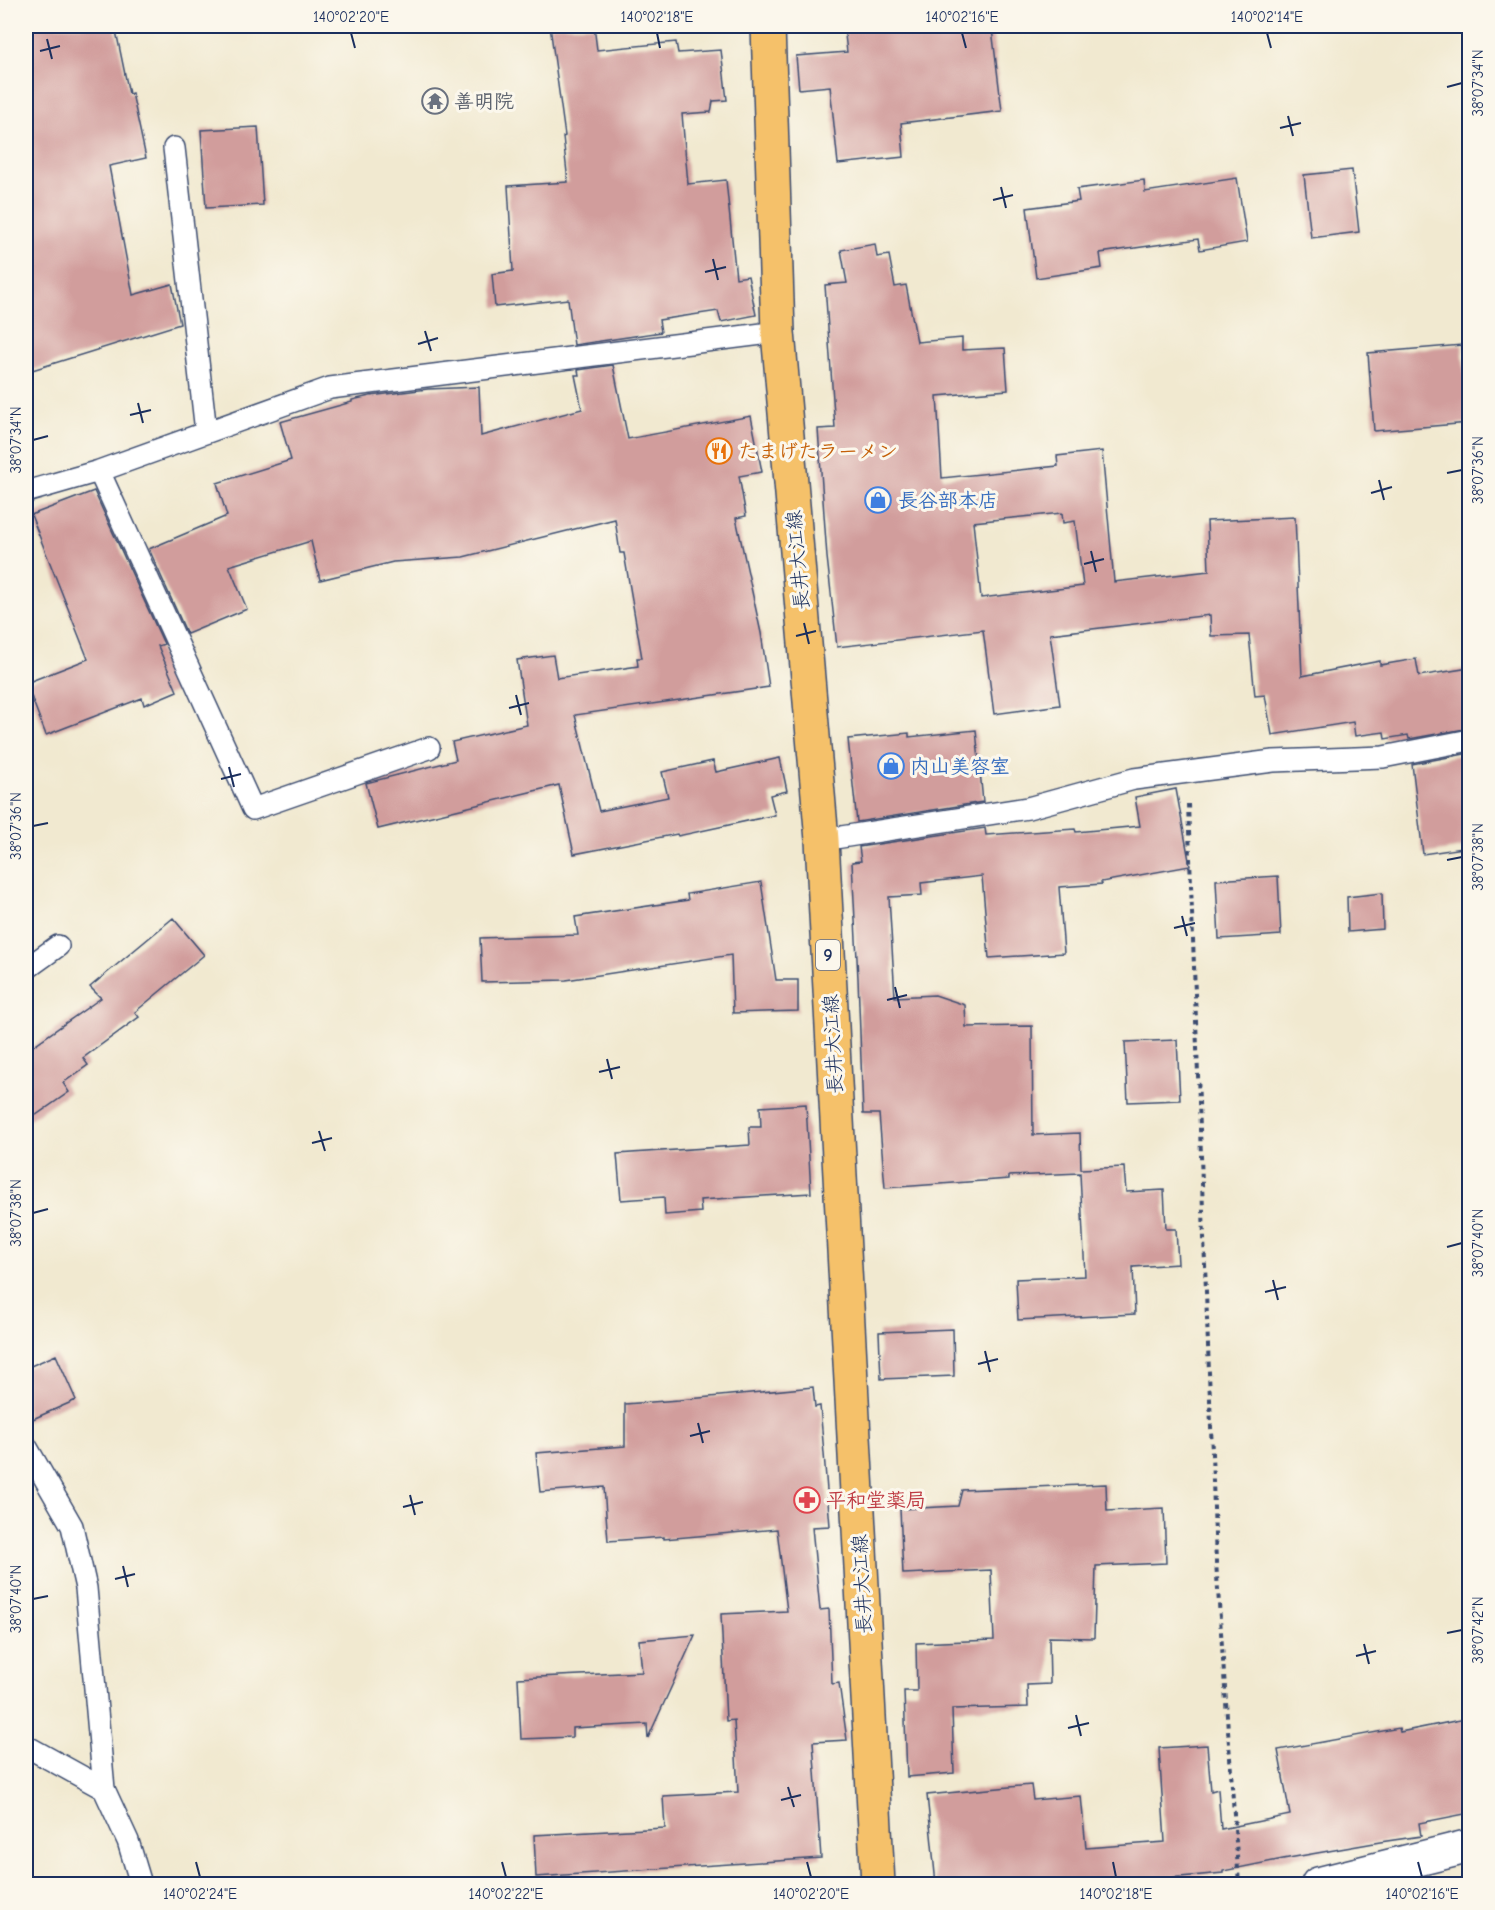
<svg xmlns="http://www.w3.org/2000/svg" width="1495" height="1910" font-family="'Comic Neue','Klee One',sans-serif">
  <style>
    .building { fill: #d19d9c; fill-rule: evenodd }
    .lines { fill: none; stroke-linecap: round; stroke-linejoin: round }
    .service-casing { stroke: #3b4b6f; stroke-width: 24 }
    .minor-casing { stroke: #3b4b6f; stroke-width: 36 }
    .primary-casing { stroke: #3b4b6f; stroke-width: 36 }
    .path { stroke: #3b4b6f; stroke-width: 4; stroke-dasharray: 4.5 4.5; stroke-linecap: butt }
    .service { stroke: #fff; stroke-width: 21 }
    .minor { stroke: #fff; stroke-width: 33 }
    .primary { stroke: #f5c16b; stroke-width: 33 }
    .ticks { fill: none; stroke: #1b2f5e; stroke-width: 2 }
    .labels { text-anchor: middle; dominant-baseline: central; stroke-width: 6; stroke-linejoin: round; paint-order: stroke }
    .shield { fill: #fbf7ec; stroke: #5e6b89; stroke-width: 1.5 }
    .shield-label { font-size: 18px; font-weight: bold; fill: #1b2f5e }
    .worship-label { font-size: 20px; font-weight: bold; fill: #5b616d; stroke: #fbf7ec; text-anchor: start }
    .food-label { font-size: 20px; font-weight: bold; fill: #c56008; stroke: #fbf7ec; text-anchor: start }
    .shop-label { font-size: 20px; font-weight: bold; fill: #366cbe; stroke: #fbf7ec; text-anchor: start }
    .street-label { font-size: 20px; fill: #1b2f5e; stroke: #fbf7ec }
    .health-label { font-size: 20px; font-weight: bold; fill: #be3a42; stroke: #fbf7ec; text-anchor: start }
    .neatline { fill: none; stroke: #1b2f5e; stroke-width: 2 }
    .ticks-label { font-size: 15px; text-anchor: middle; fill: #1b2f5e }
  </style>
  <rect width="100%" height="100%" fill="#fbf7ec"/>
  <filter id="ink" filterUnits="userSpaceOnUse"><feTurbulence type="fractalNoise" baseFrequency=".0167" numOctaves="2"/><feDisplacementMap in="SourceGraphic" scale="12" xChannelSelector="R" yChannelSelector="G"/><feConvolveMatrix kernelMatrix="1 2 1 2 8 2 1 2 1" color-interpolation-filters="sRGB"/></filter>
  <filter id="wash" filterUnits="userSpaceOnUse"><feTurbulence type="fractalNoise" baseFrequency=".008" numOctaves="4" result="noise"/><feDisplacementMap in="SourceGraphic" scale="24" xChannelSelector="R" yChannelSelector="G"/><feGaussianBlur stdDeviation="1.35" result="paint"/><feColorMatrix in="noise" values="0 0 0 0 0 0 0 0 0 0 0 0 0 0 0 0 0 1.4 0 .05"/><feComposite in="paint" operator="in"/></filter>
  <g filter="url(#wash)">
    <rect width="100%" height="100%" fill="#f1e9d0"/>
    <g id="blocks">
      <!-- building -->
      <path class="building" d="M26,26H115L129,94L132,93L146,158L109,166L133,295L172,284L180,324L26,372Z
        M550,26H594L597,50L676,42L678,53L721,50L727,100L713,101L711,112L682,114L688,184L726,180L736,278L748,276L756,315L721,322L718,311L659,320L661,332L574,345L568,299L495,307L492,274L513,271L508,186L568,182L563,137L565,136Z
        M844,26H978L979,31L992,29L1002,111L901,123L904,157L838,164L830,86L799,89L796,56L847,52Z
        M258,127L263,205L206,208L201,130Z
        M1352,170L1359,232L1311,238L1304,175Z
        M1237,178L1247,242L1200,250L1198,239L1100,253L1102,268L1036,278L1027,208L1079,201L1077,189L1144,180L1145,192Z
        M875,244L877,257L889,255L895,287L906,285L917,342L962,338V350L1005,348L1008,390L937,396L942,478L1058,466L1057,456L1102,451L1114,582L1209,571L1207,521L1295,517L1302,676L1380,661V665L1416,659L1419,676L1470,668V728L1409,739L1408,735L1385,739L1384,732L1355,736L1353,722L1272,735L1265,695L1255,696L1249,635L1211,636L1210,615L1050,634L1060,705L994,714L983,630L837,647L827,557L818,429L835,428L825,285L847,283L841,250ZM1062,513L1063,523L1075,521L1083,586L981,598L973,522Z
        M1462,345L1469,423L1374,431L1368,353Z
        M613,365L628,439L751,416L762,472L739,476L746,516L736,518L761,633L769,687L575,715L599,811L668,797L662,772L713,761L716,772L780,758L787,791L770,795L775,815L678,836L677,834L574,854L559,785L378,829L366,783L456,760L452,742L527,725L517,660L553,655L557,678L638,666L637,658H642L624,553H620L615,519L463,557L393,562L320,580L311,541L229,566L247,609L187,634L149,549L227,516L217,483L291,460L280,422L352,402V400L370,396L428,389L479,387L481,436L582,409L575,375H579L578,370Z
        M94,491L164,644L158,646L177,691L144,705L142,698L46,735L26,683L88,659L31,515Z
        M976,730L983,802L857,822L848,739L909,733V737Z
        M1470,753V847L1423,854L1412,764Z
        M1176,789L1190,866L1101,882L1102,884L1059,887L1064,953L989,958L982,876L921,883L922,895L889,897L895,997L935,995L965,1005L966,1027L1032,1026L1033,1135L1080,1133L1081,1169L1124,1167L1126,1192L1164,1190L1166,1229H1176L1178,1264L1133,1267L1135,1314L1018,1320L1016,1279L1085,1276L1080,1173L1009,1176V1179L885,1188L879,1114H863L858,978L852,862L861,861L859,847L985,828L986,835L1075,829L1076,832L1140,826L1135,797Z
        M1278,876L1281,935L1219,939L1216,880Z
        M761,882L776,980H798V1011L733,1013L731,955L566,980L482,982L480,938L578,935L575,917L688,900L687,894Z
        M1382,893L1383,929L1348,932L1347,897Z
        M173,918L204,955L135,1012L139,1017L83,1058L88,1065L63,1083L69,1092L26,1122V1051L101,998L90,987Z
        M1177,1040L1180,1100L1128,1102L1125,1042Z
        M806,1104L811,1193L700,1200L701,1212L665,1215L664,1197L621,1200L617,1154L750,1145L749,1127H761L760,1107Z
        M953,1329L954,1376L881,1379L879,1332Z
        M56,1355L76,1400L26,1422V1368Z
        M813,1387L815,1407L820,1406L830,1526L812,1527L820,1610L829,1609L832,1684L839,1683L847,1740L813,1742L821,1858L536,1877L534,1835L665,1828L663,1796L738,1792L734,1720L726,1721L721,1614L787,1611L777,1529L664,1539V1537L608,1541L604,1487L540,1492L536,1453L625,1446V1404L679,1400Z
        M1106,1484L1107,1511L1164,1508L1166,1563L1096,1566L1094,1638L1049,1637L1050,1684L1027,1685L1028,1707L952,1709L954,1773L907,1777L904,1691H917L916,1643L994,1640L991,1570L903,1574L900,1509L958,1506L962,1490Z
        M695,1635L648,1738L647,1724L572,1728V1737L521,1739L518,1678L642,1672L639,1640Z
        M1470,1718V1813L1419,1823L1421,1836L1380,1842L1283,1859L1223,1871V1873L1148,1880L1149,1884H936L927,1795L1031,1785L1033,1800L1081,1796L1086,1848L1165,1842L1159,1748L1207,1745L1211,1791L1218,1789L1221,1829L1290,1815L1278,1750L1399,1728L1400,1732Z"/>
    </g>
  </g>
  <g filter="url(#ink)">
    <use href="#blocks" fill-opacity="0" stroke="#3b4b6f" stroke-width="1.5"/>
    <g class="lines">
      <!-- service casing -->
      <g class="service-casing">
        <path id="service" d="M174,148L206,432
          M99,471L253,809L429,748
          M26,492L99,471L330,388L778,332
          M822,840L1028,808L1134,779L1273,761L1383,757L1470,740
          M26,969L58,946
          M26,1446L72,1526L86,1588L104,1789
          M26,1746L104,1789L128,1841L141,1884"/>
      </g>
      <!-- minor casing -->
      <g class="minor-casing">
        <path id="minor" d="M1318,1884L1470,1846"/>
      </g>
      <!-- primary casing -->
      <g class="primary-casing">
        <path id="primary" d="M768,26L778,332L822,840L878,1884"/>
      </g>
      <!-- path -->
      <path class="path" d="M1188,804L1216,1562L1239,1884"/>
      <!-- service -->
      <use href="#service" class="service"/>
      <!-- minor -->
      <use href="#minor" class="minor"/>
      <!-- primary -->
      <use href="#primary" class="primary"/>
    </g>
  </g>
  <!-- ticks -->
  <path class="ticks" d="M351,33L355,48M657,33L660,48M962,33L966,48M1267,33L1271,48M47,39L52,59M40,51L60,46M1447,87L1462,83M1288,116L1293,136M1280,128L1301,123M1001,187L1006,208M993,200L1013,195M713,259L718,280M705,272L726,267M425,331L431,351M418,344L438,338M138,403L143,423M130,415L151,410M33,440L48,436M1447,473L1462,470M1379,480L1384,500M1371,493L1392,487M1091,551L1096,572M1084,564L1104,559M804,623L809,644M796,636L816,631M516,695L521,715M509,708L529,703M229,767L234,787M221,779L241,774M33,826L48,823M1447,860L1462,857M1182,916L1187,936M1174,928L1195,923M895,987L900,1008M887,1000L907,995M607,1059L612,1079M599,1072L620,1067M319,1131L325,1151M312,1143L332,1138M33,1213L48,1209M1447,1247L1462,1243M1273,1280L1278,1300M1265,1292L1286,1287M985,1351L990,1372M978,1364L998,1359M698,1423L703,1443M690,1436L710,1431M410,1495L415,1515M403,1507L423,1502M123,1566L128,1587M115,1579L135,1574M33,1599L48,1596M1447,1633L1462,1630M1364,1644L1369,1664M1356,1656L1376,1651M1076,1715L1081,1736M1068,1728L1089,1723M788,1787L794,1807M781,1800L801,1795M196,1862L200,1877M502,1862L506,1877M807,1862L811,1877M1113,1862L1116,1877M1418,1862L1422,1877"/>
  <!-- icons -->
  <defs>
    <g id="temple-ring" transform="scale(1.35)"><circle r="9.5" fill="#fbf7ec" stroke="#6b7280" stroke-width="1.5"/><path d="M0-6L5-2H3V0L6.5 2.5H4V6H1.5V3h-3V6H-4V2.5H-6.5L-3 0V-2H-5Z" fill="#6b7280"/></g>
    <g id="restaurant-ring" transform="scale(1.35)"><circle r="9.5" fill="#fbf7ec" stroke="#e8710a" stroke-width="1.5"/><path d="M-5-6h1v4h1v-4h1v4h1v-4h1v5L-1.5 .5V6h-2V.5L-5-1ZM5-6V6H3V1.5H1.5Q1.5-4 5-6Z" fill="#e8710a"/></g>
    <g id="shop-ring" transform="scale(1.35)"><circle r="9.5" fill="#fbf7ec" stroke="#3f7fe0" stroke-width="1.5"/><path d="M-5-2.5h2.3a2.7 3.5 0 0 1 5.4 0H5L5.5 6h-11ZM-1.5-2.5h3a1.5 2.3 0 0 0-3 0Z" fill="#3f7fe0"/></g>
    <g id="pharmacy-ring" transform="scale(1.35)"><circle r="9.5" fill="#fbf7ec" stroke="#e0444e" stroke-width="1.5"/><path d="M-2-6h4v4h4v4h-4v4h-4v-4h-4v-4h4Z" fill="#e0444e"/></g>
  </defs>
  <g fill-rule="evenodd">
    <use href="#temple-ring" x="435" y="101"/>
    <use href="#restaurant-ring" x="719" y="451"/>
    <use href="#shop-ring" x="878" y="500"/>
    <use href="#shop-ring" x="891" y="766"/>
    <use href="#pharmacy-ring" x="807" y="1500"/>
  </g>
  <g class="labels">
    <!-- shield labels -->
    <rect class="shield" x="816" y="940" width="24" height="30" rx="4.5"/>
    <g class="shield-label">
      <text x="828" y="955">9</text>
    </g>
    <!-- worship labels -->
    <g class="worship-label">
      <text x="454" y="101">善明院</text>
    </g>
    <!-- food labels -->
    <g class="food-label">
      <text x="738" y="451">たまげたラーメン</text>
    </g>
    <!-- shop labels -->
    <g class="shop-label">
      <text x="898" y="500">長谷部本店</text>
      <text x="910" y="766">内山美容室</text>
    </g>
    <!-- street labels -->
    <g class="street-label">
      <text transform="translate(798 560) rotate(-95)">長井大江線</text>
      <text transform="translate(833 1044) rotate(-93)">長井大江線</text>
      <text transform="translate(862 1584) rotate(-93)">長井大江線</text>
    </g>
    <!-- health labels -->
    <g class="health-label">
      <text x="826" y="1500">平和堂薬局</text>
    </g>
  </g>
  <!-- margin -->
  <rect width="1495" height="1910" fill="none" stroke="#fbf7ec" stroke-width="66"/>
  <rect x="33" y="33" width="1429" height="1844" class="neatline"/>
  <g class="ticks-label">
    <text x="351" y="22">140°02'20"E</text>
    <text x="657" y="22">140°02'18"E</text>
    <text x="962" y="22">140°02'16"E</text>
    <text x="1267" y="22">140°02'14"E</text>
    <text transform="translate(1478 83) rotate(-90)" y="5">38°07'34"N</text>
    <text transform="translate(16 440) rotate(-90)" y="5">38°07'34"N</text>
    <text transform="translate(1478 470) rotate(-90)" y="5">38°07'36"N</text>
    <text transform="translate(16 826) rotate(-90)" y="5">38°07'36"N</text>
    <text transform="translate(1478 857) rotate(-90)" y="5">38°07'38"N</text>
    <text transform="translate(16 1213) rotate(-90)" y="5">38°07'38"N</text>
    <text transform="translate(1478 1243) rotate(-90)" y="5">38°07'40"N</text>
    <text transform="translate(16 1599) rotate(-90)" y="5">38°07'40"N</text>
    <text transform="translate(1478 1630) rotate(-90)" y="5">38°07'42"N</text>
    <text x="200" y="1899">140°02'24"E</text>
    <text x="506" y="1899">140°02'22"E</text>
    <text x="811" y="1899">140°02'20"E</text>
    <text x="1116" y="1899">140°02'18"E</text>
    <text x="1422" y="1899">140°02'16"E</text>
  </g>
</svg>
